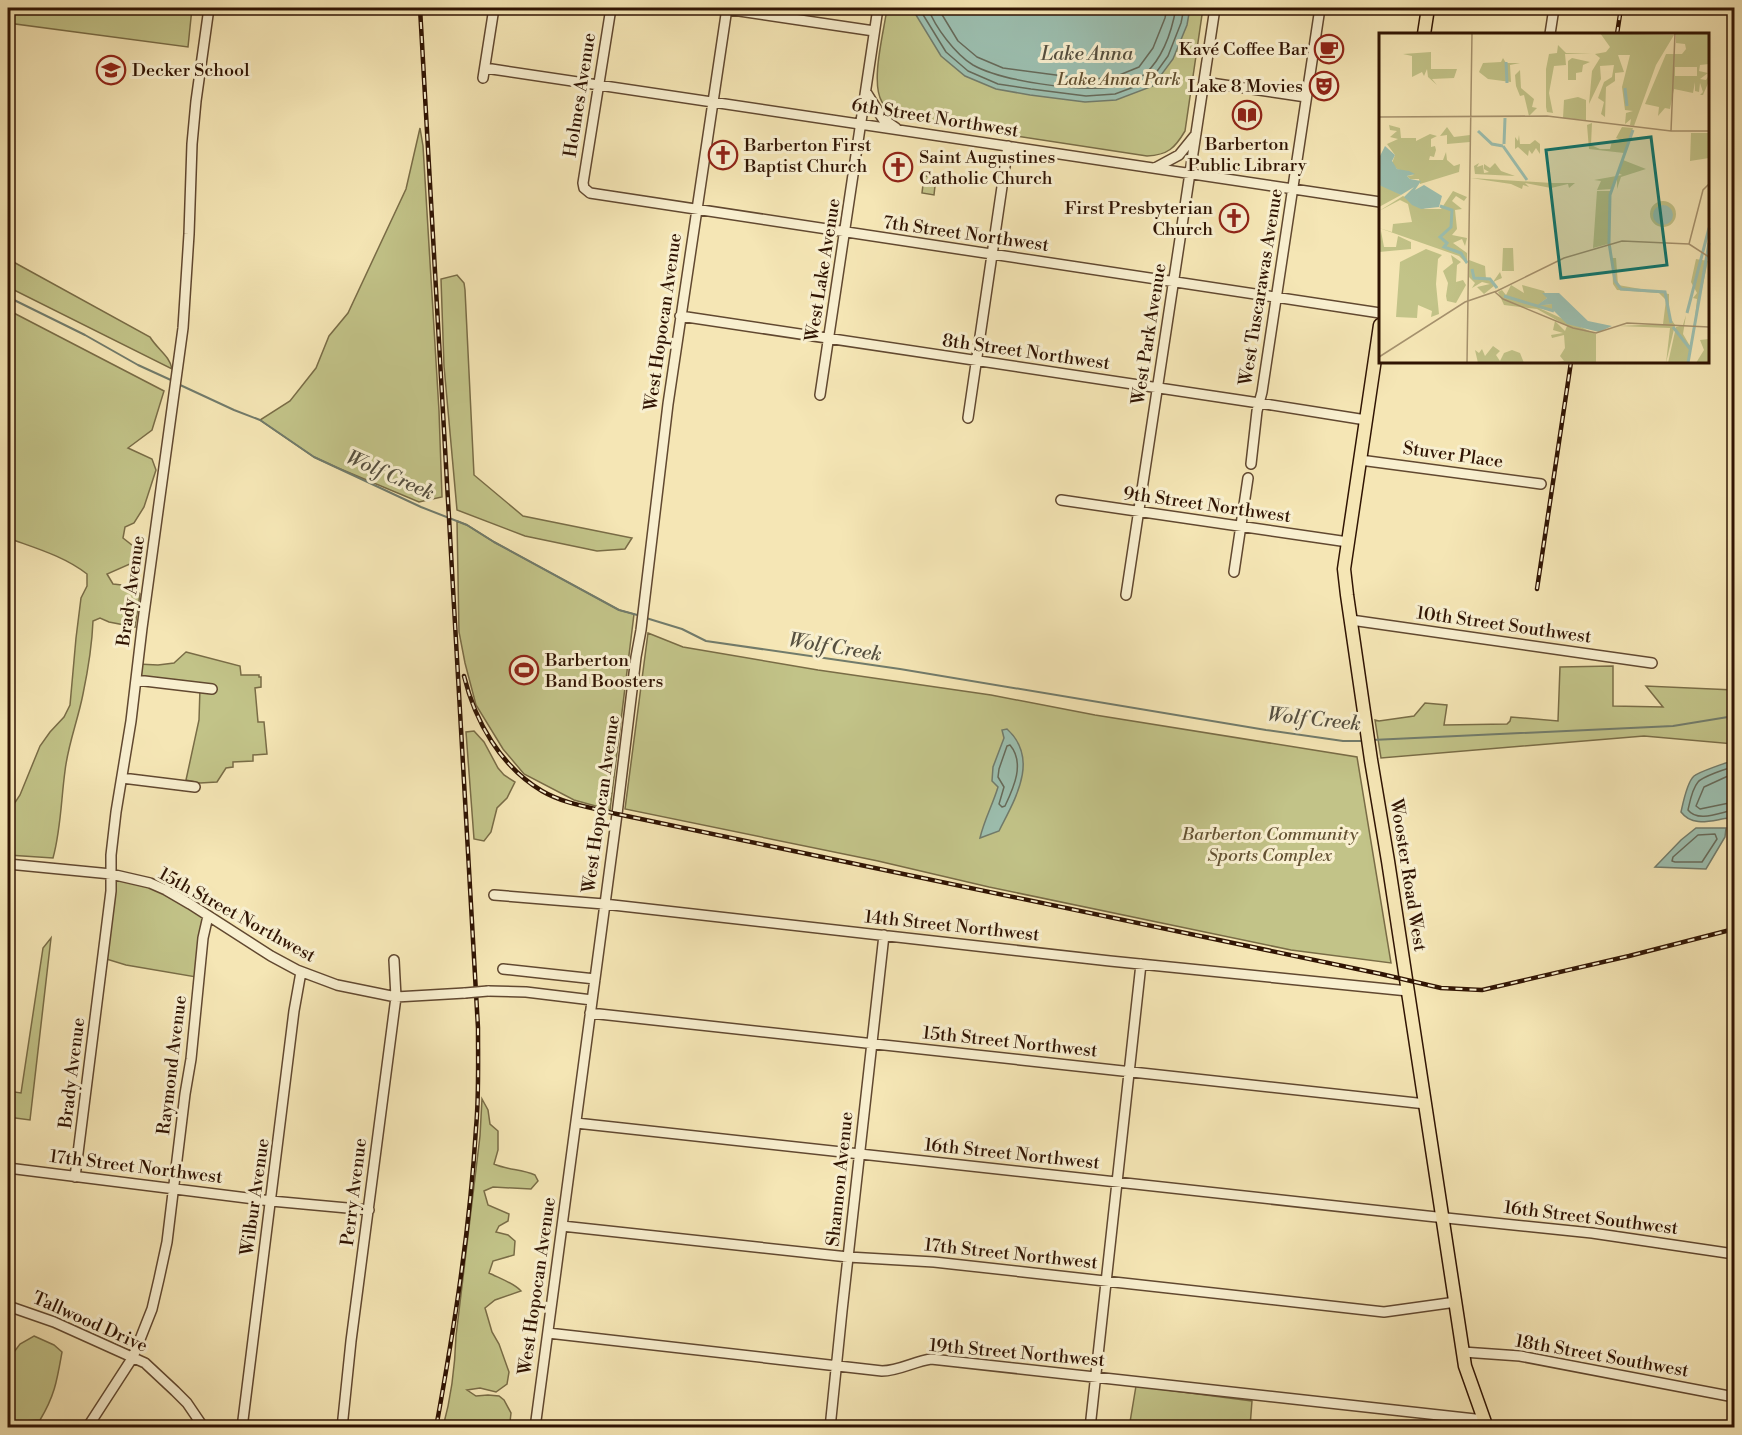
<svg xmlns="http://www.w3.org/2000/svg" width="1742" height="1435" font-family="'Libre Bodoni',serif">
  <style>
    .green { fill: #c2c388; stroke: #796c46; stroke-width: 1.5 }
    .water { fill: #9cbfb0; stroke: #717b6b; stroke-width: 1.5 }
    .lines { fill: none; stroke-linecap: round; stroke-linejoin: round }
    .shore { stroke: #666a5a; stroke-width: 1.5 }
    .stream { stroke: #717b6b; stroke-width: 2 }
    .minor-casing { stroke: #614830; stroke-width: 12 }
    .major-casing { stroke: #301403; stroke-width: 15 }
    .minor { stroke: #f8efcf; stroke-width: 9 }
    .major { stroke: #f5e6b5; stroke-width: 12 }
    .rail-casing { stroke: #301403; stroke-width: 4.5 }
    .rail { stroke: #f8efcf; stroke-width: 2; stroke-dasharray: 7; stroke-linecap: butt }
    .minor-bridge-casing { stroke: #614830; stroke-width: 12; stroke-linecap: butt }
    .minor-bridge { stroke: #f8efcf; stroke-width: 9 }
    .labels { text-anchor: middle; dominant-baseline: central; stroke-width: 6; stroke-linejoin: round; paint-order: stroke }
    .poi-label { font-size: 18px; fill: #301403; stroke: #f8efcf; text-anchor: start }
    .park-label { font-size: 18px; font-style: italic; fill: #635132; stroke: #f8efcf }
    .street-label { font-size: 18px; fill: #301403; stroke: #f8efcf }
    .water-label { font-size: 20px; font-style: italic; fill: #565040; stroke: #f8efcf }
    .inset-river { fill: none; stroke: #9cbfb0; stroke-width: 3 }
    .inset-road { fill: none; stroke: #a6926e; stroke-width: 1.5 }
    .view { fill: #0f766e; fill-opacity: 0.15; stroke: #0f766e; stroke-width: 3 }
    .inset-edge { fill: none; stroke: #301403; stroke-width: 3 }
  </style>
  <rect width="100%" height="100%" fill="#f5e6b5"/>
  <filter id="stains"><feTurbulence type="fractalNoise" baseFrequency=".00333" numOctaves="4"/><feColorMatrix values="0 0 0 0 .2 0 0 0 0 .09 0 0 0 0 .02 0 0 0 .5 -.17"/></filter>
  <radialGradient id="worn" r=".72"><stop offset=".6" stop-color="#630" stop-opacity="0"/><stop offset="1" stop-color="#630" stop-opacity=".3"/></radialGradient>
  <!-- green -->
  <path class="green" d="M8,8H192L188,47L8,23Z
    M887,8H1203L1185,131C1175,148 1168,155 1147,156L905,119C896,116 887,111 882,102C870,82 884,32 887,8Z
    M420,128L423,146L439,411L442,497L419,502L338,468L314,457L260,420L290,401L316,368L329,336L348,313L406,189Z
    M924,176L936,177L934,195L922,193Z
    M8,259L150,337C157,349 170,356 172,369L8,287Z
    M457,275L464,283L465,290L474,475L523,516L632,538L625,549L597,551L525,536L457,510L444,366L441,279Z
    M8,310L164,391L152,430L128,448L152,459L156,470L144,507L134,523L125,527L123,538L133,546L134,557L130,564L107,574L113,584C125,585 132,585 140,594L135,627L109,622L100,618L93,621C92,646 88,670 83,694C78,720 68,744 65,771C61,800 61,829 53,858L8,855V813L20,795L40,746L50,732L64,717L70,705L76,638L81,598L87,586V574C64,556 35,548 8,538V488L13,473L8,467Z
    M457,521L467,525L494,542L619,610L634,614L610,810L574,800L524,774L503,749L476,705L465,663L459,632Z
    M648,633L683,647L818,670L991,695L1095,715L1357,757L1391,963L1291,950L989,887L878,861L625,809Z
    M186,652L240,666L241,675H259V677H261V687L255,688L258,722H264L267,754L253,755V761L233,762V767L226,768L217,782L200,783L186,780L199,720L200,688L136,680L138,664L158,665L174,663Z
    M1613,666V706L1663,707L1646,686L1734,690V744L1644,736L1381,758L1375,720L1379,721L1414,716L1425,703L1447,705L1444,725L1507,724L1510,721L1511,717L1558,721L1560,667Z
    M474,731L484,742L498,768L504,775L515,782L507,798L497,808L491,832L484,841L474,839L466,732Z
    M113,877L150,886L206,916L196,977L126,965L103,958Z
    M51,938L30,1120L8,1117V1091L21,1093L43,948Z
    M482,1099L488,1110L490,1124L498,1131V1150L494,1164C507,1170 522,1169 535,1175L538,1181L531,1189L493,1187L484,1191L488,1205L509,1214L508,1221L499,1226L496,1232L508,1235L515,1241L514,1255L493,1261L489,1273C499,1278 514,1283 521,1291L495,1300L485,1308L492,1332L499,1344L509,1372L507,1384L496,1392L480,1388L467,1390L476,1396L488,1395L499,1396L504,1400L511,1413L510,1422L505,1427H443C451,1398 455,1367 456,1336L480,1136Z
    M34,1336L54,1345L62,1352C57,1380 55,1395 40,1420L8,1422V1360L20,1344Z
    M1136,1386L1252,1401L1250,1427L1129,1428Z"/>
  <!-- water -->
  <path class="water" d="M915,8H1190L1187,25L1173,59L1153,86L1116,100L1085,102L1030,95L996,89L965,76L941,56L916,15Z
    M1007,729C1040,759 1015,799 999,831L980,838C984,820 993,804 998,787L992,781L993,767L1004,738L1002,730Z
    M1734,761V815L1729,818C1712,820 1693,828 1681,812C1683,803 1687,782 1694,776C1699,772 1727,762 1734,761Z
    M1696,828H1726L1725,837L1706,869L1655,867L1681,840Z"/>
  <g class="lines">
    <!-- shore -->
    <path class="shore" d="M921,8L922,13L946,52L968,71L998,84L1031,89L1086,96L1115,94L1150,81L1168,56L1181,23L1184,8
      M928,8C935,27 955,54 973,65C1001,81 1079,92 1112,87C1119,86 1127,82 1134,79C1138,78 1143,76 1146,73C1163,57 1172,30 1176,8
      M938,8L958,41L977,57L1003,68L1086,79L1112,78L1139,67L1153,48L1165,18L1167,8
      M1010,745C1025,763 1014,787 1005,806L1002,807L999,804L1004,787L998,777L999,769L1007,746Z
      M1734,767C1727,768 1702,777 1698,782C1692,789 1690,801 1688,810C1698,823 1721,812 1734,810
      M1734,774L1728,776L1704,787L1696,806L1700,809L1734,802
      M1715,834L1717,839L1702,862H1675L1672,861L1673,857L1698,835Z"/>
    <!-- stream -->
    <path class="stream" d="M8,297L85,335L138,365L173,381
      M178,384L234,410L260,420L314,457L421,507L467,525L494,542L619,610L641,616
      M646,618L682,629L706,641L900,669L1266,730L1343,741H1363
      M1372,740L1673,726L1734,716"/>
    <!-- minor casing -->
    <g class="minor-casing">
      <path id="minor" d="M611,8L583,183L584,188L590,193L1380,313
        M719,8L874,31
        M1550,34L1554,8
        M485,68L1380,202
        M483,78L494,8
        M1204,82L1306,97
        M866,92L883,119L896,128
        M1155,168L1179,155L1196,134
        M680,316L1259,403L1366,420
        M820,395L878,8
        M968,418L1008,146
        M1360,460L1541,484
        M1251,464L1257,411L1262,392L1320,8
        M1061,500L1348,542
        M1234,572L1248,478
        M1126,595L1215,8
        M1351,620L1652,663
        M136,680L212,689
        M122,778L195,787
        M8,864L111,874L150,883L166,890L190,904L271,956L297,970L337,985L396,997L465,993
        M494,895L604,904L1110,961L1408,991
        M503,969L595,979
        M488,991L526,992L592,1000
        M590,1013L1426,1104
        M576,1123L1427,1216L1592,1233L1734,1254
        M8,1168L271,1201L369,1210
        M75,1177L105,939L111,891V855L116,812L131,721L142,628L183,328L189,234L192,144L196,101L209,8
        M562,1226L848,1257L934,1262L1384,1312L1456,1302
        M8,1306L54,1322L145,1363L175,1391L187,1403L204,1428
        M548,1333L882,1371C899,1371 915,1361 931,1359L1484,1420
        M1463,1352L1520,1356L1734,1397
        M87,1428L133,1357L152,1309L159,1279L167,1242L185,1094L191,1059L203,938L208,916
        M242,1428L294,1011L301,972
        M342,1428L351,1341L396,997L394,960
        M535,1428L617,814L636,657L641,630L668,404L727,8
        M830,1428L842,1311L884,935
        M1090,1428L1141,964"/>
    </g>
    <!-- major casing -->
    <g class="major-casing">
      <path id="major" d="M1424,34L1428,8
        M1380,325L1348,542L1344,569L1347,595L1371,760L1388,861L1465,1366L1487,1428"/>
    </g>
    <!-- minor -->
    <use href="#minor" class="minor"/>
    <!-- major -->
    <use href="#major" class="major"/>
    <!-- rail casing -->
    <g class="rail-casing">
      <path id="rail" d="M420,8L478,1028C478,1061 479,1095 476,1128C470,1229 454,1329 436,1428
        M1617,34L1621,8
        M1537,589L1571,362
        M464,676C475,721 500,766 542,791C564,804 593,808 617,814L1381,974L1441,988L1482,990L1629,956L1734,929"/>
    </g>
    <!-- rail -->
    <use href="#rail" class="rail"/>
    <!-- minor-bridge casing -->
    <g class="minor-bridge-casing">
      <path id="minor-bridge" d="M465,993L488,991"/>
    </g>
    <!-- minor-bridge -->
    <use href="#minor-bridge" class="minor-bridge"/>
  </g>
  <!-- icons -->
  <defs>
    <g id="cafe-ring" transform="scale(1.5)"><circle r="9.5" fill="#f8efcf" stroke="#8f2418" stroke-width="1.5"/><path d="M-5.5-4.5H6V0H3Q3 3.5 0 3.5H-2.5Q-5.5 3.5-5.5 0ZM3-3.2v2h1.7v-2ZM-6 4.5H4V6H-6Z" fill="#8f2418"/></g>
    <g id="school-ring" transform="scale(1.5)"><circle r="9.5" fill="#f8efcf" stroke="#8f2418" stroke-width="1.5"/><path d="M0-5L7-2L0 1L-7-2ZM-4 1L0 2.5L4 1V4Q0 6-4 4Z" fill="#8f2418"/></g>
    <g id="theatre-ring" transform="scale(1.5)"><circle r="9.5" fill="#f8efcf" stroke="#8f2418" stroke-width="1.5"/><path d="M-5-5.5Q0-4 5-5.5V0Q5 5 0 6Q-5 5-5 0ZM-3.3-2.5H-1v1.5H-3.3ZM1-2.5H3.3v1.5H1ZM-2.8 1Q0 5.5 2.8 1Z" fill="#8f2418"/></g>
    <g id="library-ring" transform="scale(1.5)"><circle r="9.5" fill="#f8efcf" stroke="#8f2418" stroke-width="1.5"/><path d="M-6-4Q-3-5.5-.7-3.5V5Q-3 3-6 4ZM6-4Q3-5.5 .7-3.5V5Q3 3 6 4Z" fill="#8f2418"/></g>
    <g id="church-ring" transform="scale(1.5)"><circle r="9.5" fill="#f8efcf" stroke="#8f2418" stroke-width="1.5"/><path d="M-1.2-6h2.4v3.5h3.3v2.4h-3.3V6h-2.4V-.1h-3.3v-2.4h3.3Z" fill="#8f2418"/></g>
    <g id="stadium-ring" transform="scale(1.5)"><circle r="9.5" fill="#f8efcf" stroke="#8f2418" stroke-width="1.5"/><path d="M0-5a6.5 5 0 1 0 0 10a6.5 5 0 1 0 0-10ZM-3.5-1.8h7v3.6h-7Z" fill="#8f2418"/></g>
  </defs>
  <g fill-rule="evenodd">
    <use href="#cafe-ring" x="1329" y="49"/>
    <use href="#school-ring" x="111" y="70"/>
    <use href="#theatre-ring" x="1324" y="86"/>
    <use href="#library-ring" x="1247" y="115"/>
    <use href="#church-ring" x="723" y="155"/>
    <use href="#church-ring" x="898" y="167"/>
    <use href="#church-ring" x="1234" y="218"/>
    <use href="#stadium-ring" x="524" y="670"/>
  </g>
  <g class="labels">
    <!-- poi labels -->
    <g class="poi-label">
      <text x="1308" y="49" text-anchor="end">Kavé Coffee Bar</text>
      <text x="132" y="70">Decker School</text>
      <text x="1303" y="86" text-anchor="end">Lake 8 Movies</text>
      <text x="1247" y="144" text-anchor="middle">Barberton<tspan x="1247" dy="21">Public Library</tspan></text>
      <text x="744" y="145">Barberton First<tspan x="744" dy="21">Baptist Church</tspan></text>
      <text x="919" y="157">Saint Augustines<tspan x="919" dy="21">Catholic Church</tspan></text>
      <text x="1213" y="208" text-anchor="end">First Presbyterian<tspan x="1213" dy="21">Church</tspan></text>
      <text x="545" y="660">Barberton<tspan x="545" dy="21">Band Boosters</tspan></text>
    </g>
    <!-- park labels -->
    <g class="park-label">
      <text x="1119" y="79">Lake Anna Park</text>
      <text x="1270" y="834">Barberton Community<tspan x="1270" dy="21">Sports Complex</tspan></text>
    </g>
    <!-- street labels -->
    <g class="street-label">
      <text transform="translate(580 95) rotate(-81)">Holmes Avenue</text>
      <text transform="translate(935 118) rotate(9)">6th Street Northwest</text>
      <text transform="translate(966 234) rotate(8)">7th Street Northwest</text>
      <text transform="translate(823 270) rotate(-81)">West Lake Avenue</text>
      <text transform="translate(1261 287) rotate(-81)">West Tuscarawas Avenue</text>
      <text transform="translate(663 322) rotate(-82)">West Hopocan Avenue</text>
      <text transform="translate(1149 334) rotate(-81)">West Park Avenue</text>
      <text transform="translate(1026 352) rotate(8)">8th Street Northwest</text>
      <text transform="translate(1453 455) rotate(8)">Stuver Place</text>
      <text transform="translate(1207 505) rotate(8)">9th Street Northwest</text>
      <text transform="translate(131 591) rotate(-82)">Brady Avenue</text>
      <text transform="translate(1504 625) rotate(8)">10th Street Southwest</text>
      <text transform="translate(601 804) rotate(-82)">West Hopocan Avenue</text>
      <text transform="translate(1408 875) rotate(81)">Wooster Road West</text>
      <text transform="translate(237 915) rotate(29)">15th Street Northwest</text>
      <text transform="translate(952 926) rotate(6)">14th Street Northwest</text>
      <text transform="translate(1010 1042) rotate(6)">15th Street Northwest</text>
      <text transform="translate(172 1065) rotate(-83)">Raymond Avenue</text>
      <text transform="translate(72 1073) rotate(-83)">Brady Avenue</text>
      <text transform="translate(1012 1154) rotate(6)">16th Street Northwest</text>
      <text transform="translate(136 1167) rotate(7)">17th Street Northwest</text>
      <text transform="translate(840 1179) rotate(-84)">Shannon Avenue</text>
      <text transform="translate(354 1192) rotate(-83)">Perry Avenue</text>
      <text transform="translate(255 1197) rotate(-82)">Wilbur Avenue</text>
      <text transform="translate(1591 1218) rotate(7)">16th Street Southwest</text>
      <text transform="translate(1011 1254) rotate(6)">17th Street Northwest</text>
      <text transform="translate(537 1286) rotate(-82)">West Hopocan Avenue</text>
      <text transform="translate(90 1322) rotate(24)">Tallwood Drive</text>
      <text transform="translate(1017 1353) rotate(5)">19th Street Northwest</text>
      <text transform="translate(1602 1356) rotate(10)">18th Street Southwest</text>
    </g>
    <!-- water labels -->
    <g class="water-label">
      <text x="1087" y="54">Lake Anna</text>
      <text transform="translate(390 476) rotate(24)">Wolf Creek</text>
      <text transform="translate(835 648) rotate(9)">Wolf Creek</text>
      <text transform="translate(1314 720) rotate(6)">Wolf Creek</text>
    </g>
  </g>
  <!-- overview -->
  <g transform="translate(1379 33)">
    <rect width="330" height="330" fill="#f5e6b5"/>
    <path d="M221,0L295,2L277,32L255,93L251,92L252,86L246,91L247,80L254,78L246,77L243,54L251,22H239L245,39L236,40V48L227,54L226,84L222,81L225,69L219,65L225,49L233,44L235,32L221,33L222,46L210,71L213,38L221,25L216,21L227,19L231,14ZM297,0H330V31L321,32L320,38L329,40L321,46L327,47L330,42V48L324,62H321L324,59L321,50L320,59L316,58V49L314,60L295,56L291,76L286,75L279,83L280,74L266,71L287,21H303L307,16L306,11L297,10ZM296,34H318V43H296ZM179,12L187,20L213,21H186L187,32L175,33L170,60L174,80L168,79L167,74V36L170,21L178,20ZM52,19V36H78L75,45L53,46L58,52L49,44L48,36L45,43L43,39L33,44V23L24,21ZM124,25L127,30H141L131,32L132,49L109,46L100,39L104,30L122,29ZM193,25L211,29L204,32L203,39L197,40V47H189V28ZM141,37L142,55L155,66L153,74L158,75L150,83L145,62L141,63L137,53L136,42ZM199,64L207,67V87L184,85L185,67ZM213,90L212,112L221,116H231L233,108H244L237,105L243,94L254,95L245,120L210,116L208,92ZM10,92L21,95L22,105H37V108L51,101L58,103L52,106V114L56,113L57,117L55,124L51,123L50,127H64L67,119L68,127L75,133L81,131L80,139L41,151L40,146H31L28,143L35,142L18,136L13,130L16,122L8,111L19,106L11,104L18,98L11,97ZM68,94L75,104L91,102V109L68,111V102L61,103ZM312,100H330V125L311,128ZM140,102L141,111H151L156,107L161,111V121L157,115L153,121L150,117L149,123L139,114L136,116V104L139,108ZM244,127L267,136L242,144L238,156V144L233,156L218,157L222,148L215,147L243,142L239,140ZM100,130L98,134L104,132L105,140L110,139L105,136V131L111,135L116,130L122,138L136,143L96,141L95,133ZM92,145L173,150H196L190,155L189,151L172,155L146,150L150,154L144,152L143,156L132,151ZM0,152L10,154L22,162L0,174ZM74,158L88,164L85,168L77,163L73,168L83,176L76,177L78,196L73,202L88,205L86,213L83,206L74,210L88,220V231L80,223L0,195L13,199L14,191L33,189L29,171L21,167L0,178L24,163L46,176H62ZM218,158H232L229,211L214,215ZM271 181a13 13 0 1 1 26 0a13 13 0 1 1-26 0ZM2,198L5,214H17L19,203L32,209V216L0,219ZM232,212L233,225H237L239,252L290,261V283L296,292L287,330L291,295L239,293L284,291L287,267L280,260L238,257L234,251ZM124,215H134L135,238H123ZM47,216L63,222L59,226L57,251L60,281L52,284L53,278L39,272L38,285L17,284L21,229ZM72,222L82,229L78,232L77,249L84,247L87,252L77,270L68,268L67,263L69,250L64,238L74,230ZM317,226L329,228L315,293L318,266L314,265L318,260L312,249ZM90,227L106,233L107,246L114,249L121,239L123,245L114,249L120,256L115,253L105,261L98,254L111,251L103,249L93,255L96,250L90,244ZM132,252L145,260L143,252L165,258L168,265L159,272L173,271V278L160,275L217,301V330H170L185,328L181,323L186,315L185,302L173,305L172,302L184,300L174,297L176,288L186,298L188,293L158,276L125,272L119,259L123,257L127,262ZM307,282L304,301L311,313L309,330H289L297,294L304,292ZM330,306V330H317L325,317L321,307ZM114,313L121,318L117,322L121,328L125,320L133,317L141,320L145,330H99L96,317L100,320L103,316L106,323Z" fill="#c2c388" fill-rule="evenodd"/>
    <path d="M6,113L16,122L13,128L18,136L30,138L36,141L28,143L31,146L42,148L36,157L45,152L63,163L60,174L42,176L33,172L25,164L35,154L22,162L0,152V125ZM274 182a10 10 0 1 1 20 0a10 10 0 1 1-20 0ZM163,260H180L209,288L233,293L220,299L188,291L173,276V271L157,273L168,265Z" fill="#9cbfb0"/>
    <path class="inset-river" d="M127,29L128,50M246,55L248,73M254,97L231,162L230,210L236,248L242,256L286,259L292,290M99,98L113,111L124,113M125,111L126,85M124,113L148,147M61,173L73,177L72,194L61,204L68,210L65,214L82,220L88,230M93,236L95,245L111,246L118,255M125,263L175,278M308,280L330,195M294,294L312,317M309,330L330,210"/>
    <path class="inset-road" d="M0,84L168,83L292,98H330M292,98L296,0M310,211L324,157L330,151M310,211L330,224M116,259L124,266L194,295L217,300L248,290L330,294M0,324L86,269L118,258L185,225L243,208L310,211M88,330L93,0"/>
    <path class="view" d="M272,104L288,232L182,245L167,117Z"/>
    <rect width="330" height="330" class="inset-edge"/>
  </g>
  <!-- margin -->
  <rect width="1742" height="1435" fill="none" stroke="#f5e6b5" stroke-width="30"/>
  <rect x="9" y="9" width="1724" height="1417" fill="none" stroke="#301403" stroke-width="3"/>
  <rect x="15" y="15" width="1712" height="1405" fill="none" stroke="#301403" stroke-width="1.5"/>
  <rect width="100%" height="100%" filter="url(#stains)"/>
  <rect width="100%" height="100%" fill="url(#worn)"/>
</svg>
